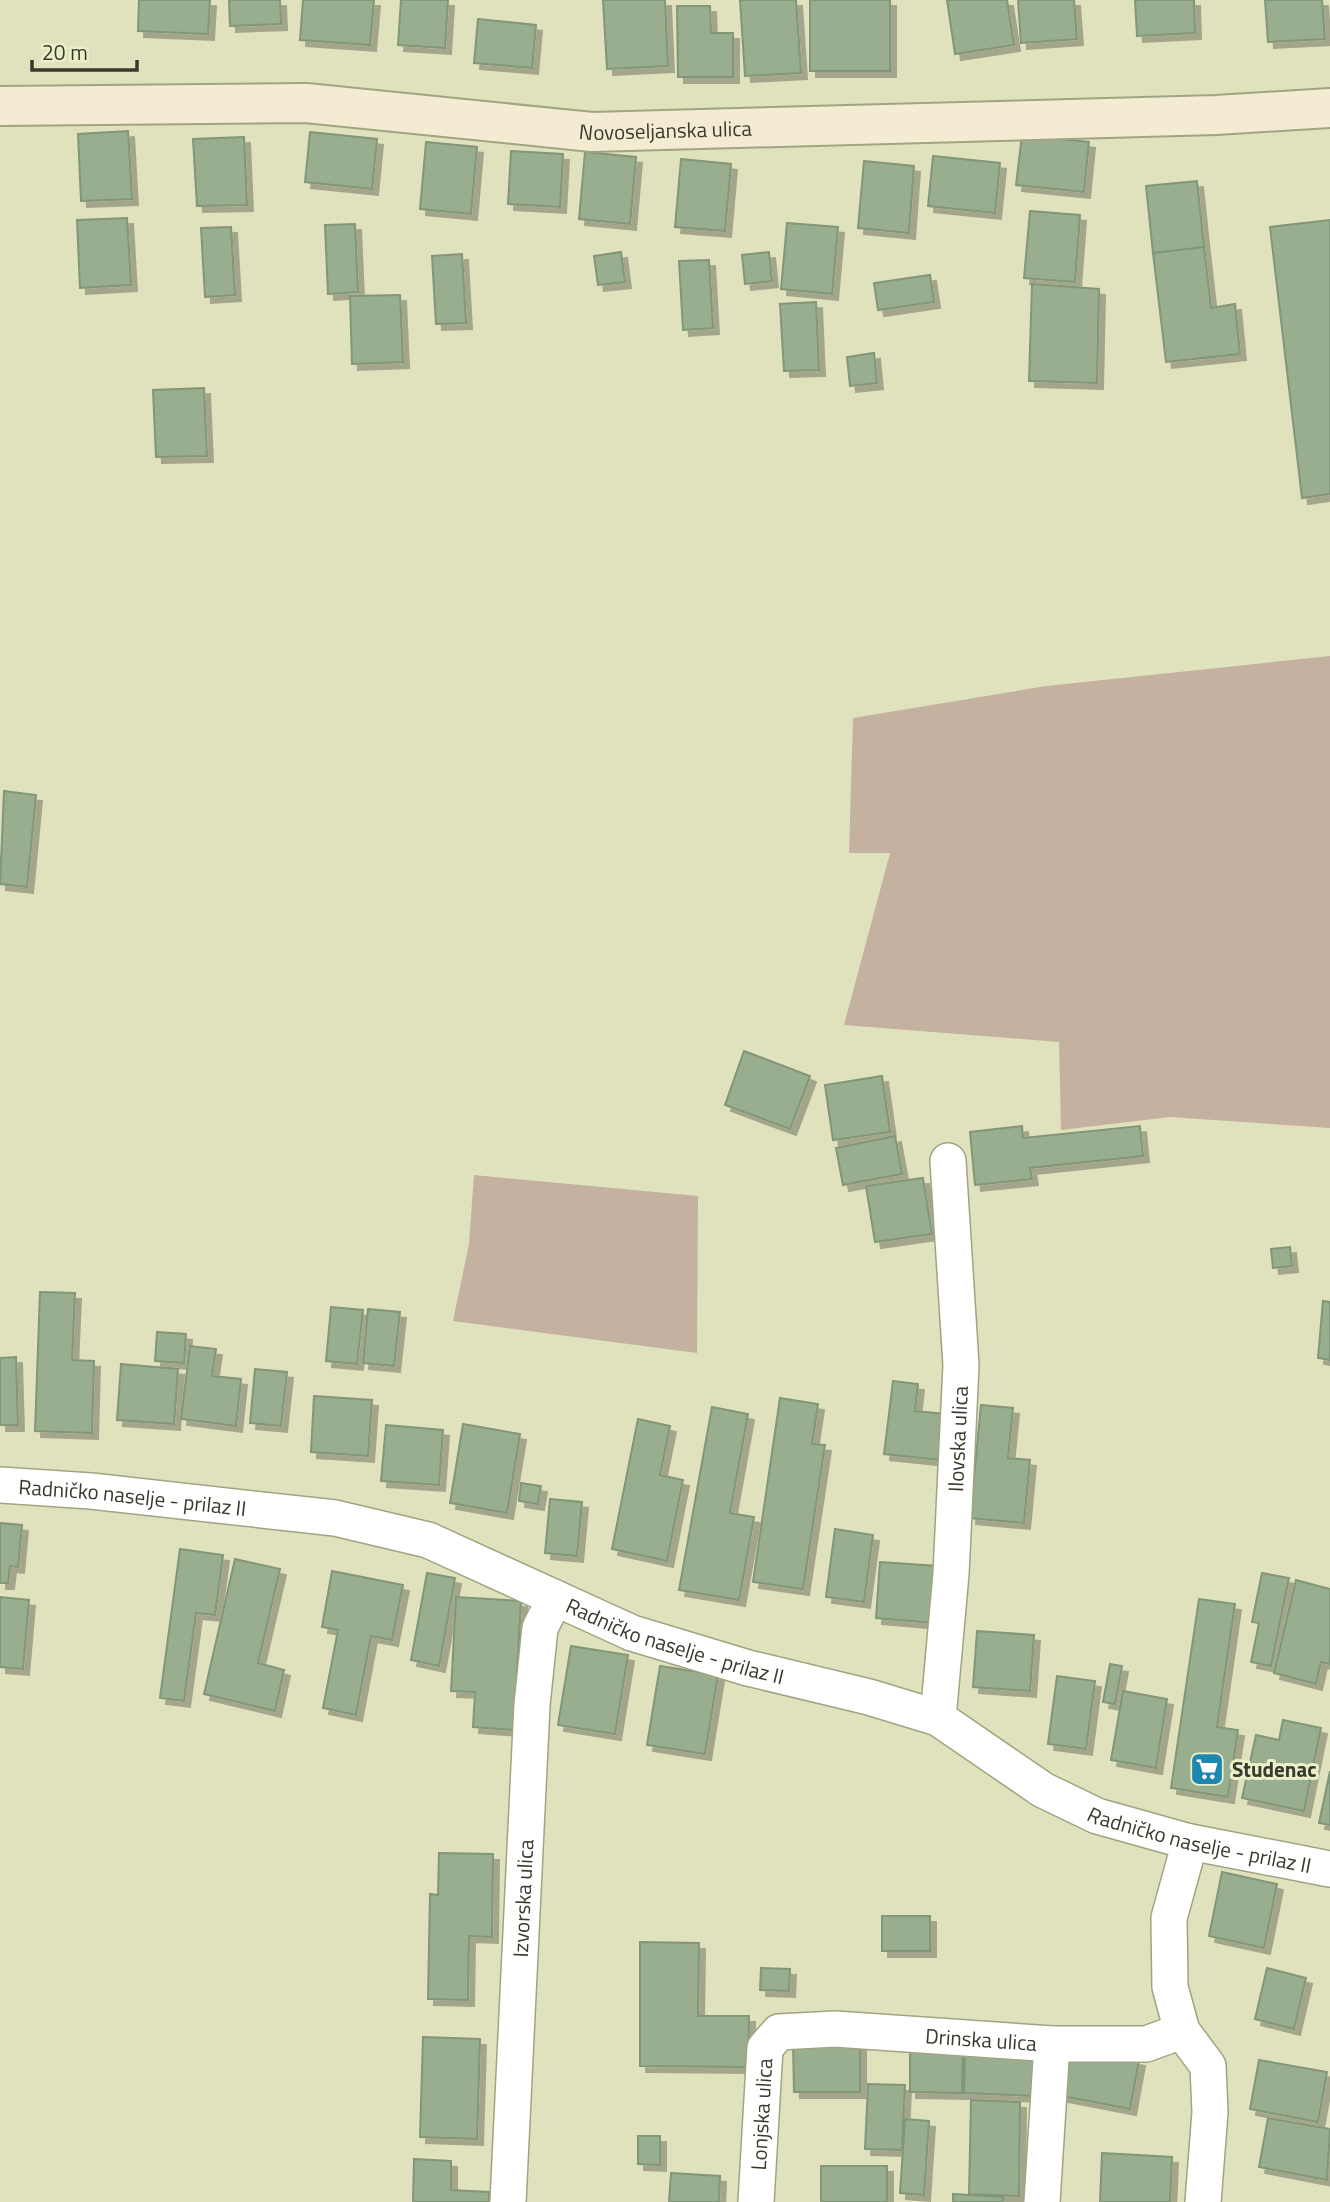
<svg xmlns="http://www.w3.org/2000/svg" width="1330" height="2202" font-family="'Titillium Web',sans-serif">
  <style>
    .green { fill: #c5b19f }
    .building { fill: #99ae8e; stroke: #829678; stroke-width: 2; filter: url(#shadow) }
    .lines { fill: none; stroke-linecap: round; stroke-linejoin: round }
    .street-casing { stroke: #a1a481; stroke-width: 38 }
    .secondary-casing { stroke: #a1a481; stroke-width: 42 }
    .street { stroke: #fff; stroke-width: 35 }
    .secondary { stroke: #f4ebd3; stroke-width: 38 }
    .labels { text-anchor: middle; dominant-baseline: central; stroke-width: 6; stroke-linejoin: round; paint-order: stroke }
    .street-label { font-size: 21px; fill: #393a2b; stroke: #ecf0ca }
    .poi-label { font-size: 21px; font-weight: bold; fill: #393a2b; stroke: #ecf0ca; text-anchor: start }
  </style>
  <defs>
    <filter id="shadow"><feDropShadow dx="6" dy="6" stdDeviation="0" flood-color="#0004"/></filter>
  </defs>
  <rect width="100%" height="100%" fill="#dfe2bd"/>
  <!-- green -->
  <path class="green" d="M1330,656V1128L1170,1117L1061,1130L1059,1042L844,1025L890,853H849L853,718L1046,686Z
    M474,1175L698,1196L697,1353L453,1321L469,1244Z"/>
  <!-- building -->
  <path class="building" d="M139,0H210L208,34L138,31Z
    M229,0H280L281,24L230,26Z
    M303,0H374L370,45L300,40Z
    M401,0H448L445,48L398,45Z
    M603,0H665L668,66L607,69Z
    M740,0H796L801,73L745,76Z
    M810,0H890V71H810Z
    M947,0H1007L1014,45L955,54Z
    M1018,0H1074L1077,39L1021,43Z
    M1135,0H1194L1195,33L1137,36Z
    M1265,0H1322L1325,39L1268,42Z
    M677,6H710L711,33H733V77H678Z
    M478,19L536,25L532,68L474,63Z
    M128,131L132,199L81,201L78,134Z
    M310,132L377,139L372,189L305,182Z
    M1022,135L1089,142L1084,192L1016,185Z
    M244,137L247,205L197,206L193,139Z
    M426,142L477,147L471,214L420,209Z
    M511,151L563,154L560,207L508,204Z
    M585,152L636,157L630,224L579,219Z
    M933,156L1000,163L995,213L928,206Z
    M681,159L731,164L725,231L675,227Z
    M864,161L914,166L909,233L858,228Z
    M1197,181L1204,247L1153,253L1146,186Z
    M1030,211L1080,215L1075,282L1024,278Z
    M127,218L131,285L80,288L77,220Z
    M1330,220V494L1302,498L1270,227Z
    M787,223L838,227L832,294L781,289Z
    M355,224L358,292L328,294L325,225Z
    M231,227L235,295L205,297L201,228Z
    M1204,247L1211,308L1235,304L1240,354L1166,362L1153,253Z
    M621,252L625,282L598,285L594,256Z
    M769,252L772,281L745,284L742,255Z
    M462,254L466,323L436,324L432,256Z
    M709,260L713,328L683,330L679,261Z
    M930,275L934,302L878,310L874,283Z
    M1032,284L1099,289L1097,383L1029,381Z
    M400,295L403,362L352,364L350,296Z
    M816,302L819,370L784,371L780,304Z
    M874,353L877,383L850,386L847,357Z
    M204,388L207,456L156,457L153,390Z
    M4,791L36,795L27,887L0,884Z
    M744,1051L810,1076L790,1129L725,1105Z
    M882,1076L890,1132L833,1140L825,1085Z
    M1022,1126L1023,1138L1140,1126L1143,1156L1030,1168L1032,1179L975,1185L970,1132Z
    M895,1136L902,1174L843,1185L836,1148Z
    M923,1178L932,1234L875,1242L866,1186Z
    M1290,1247L1292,1266L1273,1268L1271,1249Z
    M40,1292L75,1293L72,1360L94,1361L92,1433L35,1431Z
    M1323,1301L1330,1302V1360L1318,1358Z
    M331,1307L363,1310L357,1364L326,1361Z
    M368,1309L400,1312L394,1366L363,1363Z
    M157,1332L186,1334L184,1363L155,1361Z
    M190,1346L216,1349L212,1376L241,1379L236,1426L181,1419Z
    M16,1357L18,1425H0V1358Z
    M121,1364L178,1369L174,1424L117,1420Z
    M255,1369L287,1372L281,1426L250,1423Z
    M893,1381L918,1384L915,1411L945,1414L939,1460L884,1454Z
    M314,1396L372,1400L368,1456L311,1452Z
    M780,1398L818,1404L812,1444L825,1445L803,1589L753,1582Z
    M981,1405L1013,1408L1008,1458L1030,1460L1024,1523L970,1518Z
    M712,1407L748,1414L730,1513L754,1517L739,1600L679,1590Z
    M638,1419L670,1426L660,1475L683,1480L667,1561L612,1549Z
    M463,1424L520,1434L507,1513L450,1503Z
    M386,1425L443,1430L439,1485L381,1481Z
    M521,1483L541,1486L538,1504L519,1501Z
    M550,1499L582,1502L577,1556L545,1553Z
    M0,1523L22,1525L18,1567L10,1566L8,1583H0Z
    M835,1529L873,1535L864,1602L826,1597Z
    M180,1549L223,1555L215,1615L196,1613L184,1701L160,1698Z
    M235,1559L280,1569L258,1663L284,1670L275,1711L204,1694Z
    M880,1562L938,1566L933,1623L876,1618Z
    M332,1571L403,1585L392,1640L371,1636L356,1715L323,1708L338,1630L322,1627Z
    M427,1573L455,1578L439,1666L411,1660Z
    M1262,1573L1289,1578L1271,1666L1251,1662L1259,1623L1252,1622Z
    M1296,1580L1330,1589V1664L1321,1662L1316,1684L1274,1673Z
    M0,1597L29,1600L23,1669L0,1667Z
    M456,1597L521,1601L514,1730L473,1727L475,1692L451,1691Z
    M1199,1599L1235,1604L1217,1727L1238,1730L1228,1797L1171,1788Z
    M977,1631L1034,1635L1030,1691L973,1687Z
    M571,1646L628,1655L615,1734L558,1725Z
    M1110,1664L1122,1666L1115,1704L1103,1702Z
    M660,1666L718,1675L705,1754L647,1745Z
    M1057,1676L1095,1681L1086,1749L1048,1744Z
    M1123,1691L1167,1699L1156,1768L1111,1760Z
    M1283,1720L1321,1728L1304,1811L1242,1798L1256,1735L1279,1740Z
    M1330,1771V1825L1319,1823Z
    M439,1853L493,1854L492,1937L469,1936L468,2000L428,1999L430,1894L438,1895Z
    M1222,1872L1277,1884L1264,1948L1209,1936Z
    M882,1916H930V1951H882Z
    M640,1942L699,1943L698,2016H749L748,2067L640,2066Z
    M761,1968L790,1969L789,1991L760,1990Z
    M1267,1968L1306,1978L1294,2029L1255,2019Z
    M423,2037L480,2039L477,2139L420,2137Z
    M793,2043H860V2092H794Z
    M963,2043L962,2093L910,2092V2044Z
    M965,2043L1035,2045L1033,2096L964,2093Z
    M1071,2047L1139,2060L1130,2109L1062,2096Z
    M1259,2060L1327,2072L1318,2122L1250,2109Z
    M868,2084L905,2085L902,2150L865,2149Z
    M971,2100L1020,2102L1019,2196L969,2194Z
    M1268,2118L1330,2129L1327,2180L1259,2167Z
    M905,2119L929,2121L924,2195L900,2193Z
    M638,2136H660V2165L638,2164Z
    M1102,2153L1172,2157L1170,2202H1100Z
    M414,2159L451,2161V2190L489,2192V2202H413Z
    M821,2166H887V2202H821Z
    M671,2173L720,2176L719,2202H669Z
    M953,2194L1003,2197V2202H953Z"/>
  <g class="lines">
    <!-- street casing -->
    <g class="street-casing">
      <g id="street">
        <path id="s1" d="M0,1485L91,1491L335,1518L428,1540L632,1633L748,1668L869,1697L938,1718L1043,1790L1097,1816L1190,1842L1330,1869"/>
        <path id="s2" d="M938,1718L951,1574L961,1365L948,1161"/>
        <path d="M1190,1842L1169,1918L1170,1987L1182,2031L1208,2066L1210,2112L1203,2202"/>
        <path id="s3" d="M508,2202L532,1705L540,1628L555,1598"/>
        <path id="s4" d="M756,2202L765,2048L779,2032L835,2029L1052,2044H1146L1182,2031"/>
        <path d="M1042,2202L1052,2044"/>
      </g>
    </g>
    <!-- secondary casing -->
    <g class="secondary-casing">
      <g id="secondary">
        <path id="s5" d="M0,106L306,103L592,132L1216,115L1330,108"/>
      </g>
    </g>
    <!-- street -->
    <use href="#street" class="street"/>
    <!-- secondary -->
    <use href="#secondary" class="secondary"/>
  </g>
  <!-- icons -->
  <defs>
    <g id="supermarket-square" transform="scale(1.75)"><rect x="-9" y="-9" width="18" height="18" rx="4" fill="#1e87af" stroke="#ecf0ca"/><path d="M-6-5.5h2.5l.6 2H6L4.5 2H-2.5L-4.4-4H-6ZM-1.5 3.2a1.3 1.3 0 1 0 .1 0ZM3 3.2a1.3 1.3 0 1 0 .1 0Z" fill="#fff"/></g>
  </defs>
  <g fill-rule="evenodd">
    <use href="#supermarket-square" x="1207" y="1769"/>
  </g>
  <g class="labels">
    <!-- street labels -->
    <g class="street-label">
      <text stroke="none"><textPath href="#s5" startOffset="667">Novoseljanska ulica</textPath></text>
      <text stroke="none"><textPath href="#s2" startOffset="280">Ilovska ulica</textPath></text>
      <text stroke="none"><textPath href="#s1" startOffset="133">Radničko naselje - prilaz II</textPath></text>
      <text stroke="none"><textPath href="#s1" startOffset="700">Radničko naselje - prilaz II</textPath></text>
      <text stroke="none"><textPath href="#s1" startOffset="1267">Radničko naselje - prilaz II</textPath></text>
      <text stroke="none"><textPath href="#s3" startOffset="304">Izvorska ulica</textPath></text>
      <text stroke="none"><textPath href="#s4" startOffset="378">Drinska ulica</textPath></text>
      <text stroke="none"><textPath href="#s4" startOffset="88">Lonjska ulica</textPath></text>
    </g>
    <!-- poi labels -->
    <g class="poi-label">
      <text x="1232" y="1769">Studenac</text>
    </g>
  </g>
  <!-- scale -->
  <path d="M32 60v10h105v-10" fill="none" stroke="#393a2b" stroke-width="3.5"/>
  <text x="42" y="60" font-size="21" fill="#393a2b" stroke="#ecf0ca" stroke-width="5" paint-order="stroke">20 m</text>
</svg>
